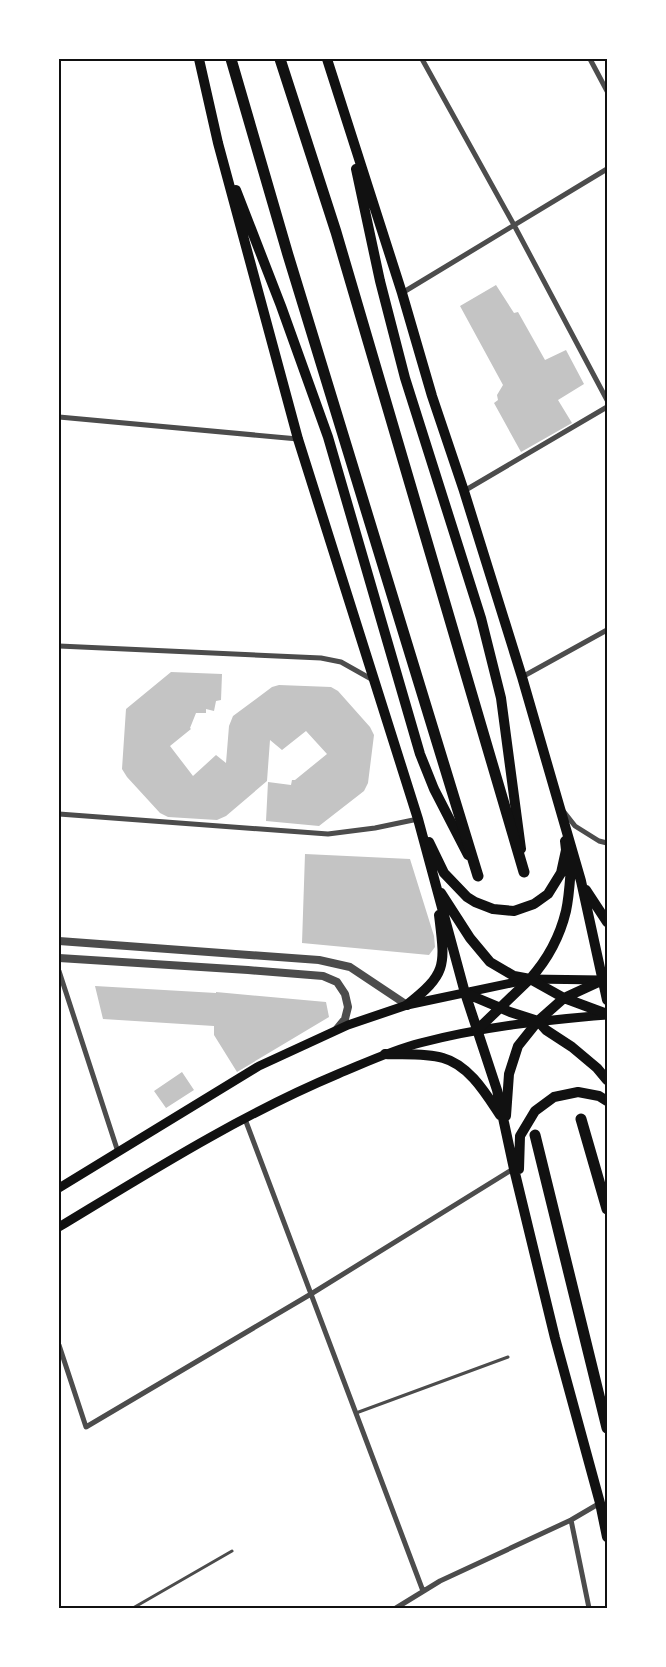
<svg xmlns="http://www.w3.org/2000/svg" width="666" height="1667" font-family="Barlow,sans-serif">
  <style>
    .building { fill: #c4c4c4 }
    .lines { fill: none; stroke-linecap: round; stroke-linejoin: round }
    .service { stroke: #4c4c4c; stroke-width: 3 }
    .minor { stroke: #4c4c4c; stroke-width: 5 }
    .tertiary { stroke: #4c4c4c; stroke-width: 8 }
    .secondary { stroke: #111; stroke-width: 9 }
    .primary { stroke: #111; stroke-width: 10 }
    .motorway { stroke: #111; stroke-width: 11 }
    .neatline { fill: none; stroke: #111; stroke-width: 2 }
  </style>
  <rect width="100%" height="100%" fill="#fff"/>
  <!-- building -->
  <path class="building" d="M496,285L514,313L518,312L545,360L566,350L584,384L558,400L572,423L521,452L494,403L498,400L497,395L503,385L460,306Z
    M171,672L222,674L221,700L216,701L214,711L206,709V713H196L190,728L191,729L170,746L193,776L216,755L226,763L229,726L233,716L272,687L279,685L331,687L338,691L370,727L374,735L368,783L364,791L319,826L266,821L268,782L291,785L292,780H295L327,754L306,731L282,750L270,740L267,781L226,816L217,820L168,817L160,813L127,777L122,769L126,709Z
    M305,854L410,859L434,936L435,947L429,955L302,943Z
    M95,986L216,993V992L326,1002L329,1017L237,1072L214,1035V1026L103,1019Z
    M182,1072L194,1090L166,1108L154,1091Z"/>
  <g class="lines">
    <!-- service -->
    <path class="service" d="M356,1413L508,1357
      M133,1608L232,1551"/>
    <!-- minor -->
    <path class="minor" d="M422,59L514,225L607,400
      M590,59L607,91
      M402,293L607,169
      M59,417L298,439
      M464,491L607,407
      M59,646L321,658L341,662L373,680
      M522,677L607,630
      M564,812L575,826L599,841L607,843
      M59,814L328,834L375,828L418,819
      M59,971L118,1152
      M245,1119L423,1591
      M59,1345L86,1427L311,1294L513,1169
      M571,1520L589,1608
      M396,1608L440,1581L571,1520L600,1503"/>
    <!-- tertiary -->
    <path class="tertiary" d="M59,941L319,960L350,967L407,1005
      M59,958L248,970L323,976L337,982L345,994L348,1007L345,1019L336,1030"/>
    <!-- secondary -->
    <path class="secondary" d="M59,1188L259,1066L348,1025L407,1005L530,979L602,980
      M59,1227C150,1172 240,1115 338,1074C365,1063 392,1050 420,1043C481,1027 544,1020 607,1015"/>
    <!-- primary -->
    <path class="primary" d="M199,59L218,143L298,439L418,819L465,993L497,1090L514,1169L555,1338L600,1503L607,1537
      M327,59L402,293L432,396L464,491L522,677L581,881L607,1000
      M356,169L380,281L405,378L481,618L501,698L521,849
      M236,190L281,306L328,437L420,754L434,789L468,855
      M429,842L444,873L467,897L475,902L493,909L514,911L534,904L548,894L561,873L566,850L565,841
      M586,890L607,922
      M441,893L470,938L490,962L514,976L530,979L564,998L607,1014
      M465,993L510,1012L538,1021L546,1030L572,1047L597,1068L607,1080
      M407,1005C448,973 445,965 439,915
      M477,1030L530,979C547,960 560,936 566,911C570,893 570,874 572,856
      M385,1054C403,1055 425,1053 443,1058C469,1065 486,1094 500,1115
      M506,1116L509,1074L518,1046L538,1021L564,998L603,980
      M519,1169L520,1136L535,1111L554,1097L578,1092L599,1096L607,1101"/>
    <!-- motorway -->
    <path class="motorway" d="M231,59L288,255L478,876
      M280,59L336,232L524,872
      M581,1119L607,1209
      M535,1135L607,1428"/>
  </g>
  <!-- border -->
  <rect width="666" height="1667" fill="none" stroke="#ffffff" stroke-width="120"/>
  <rect x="60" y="60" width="546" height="1547" class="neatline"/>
</svg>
